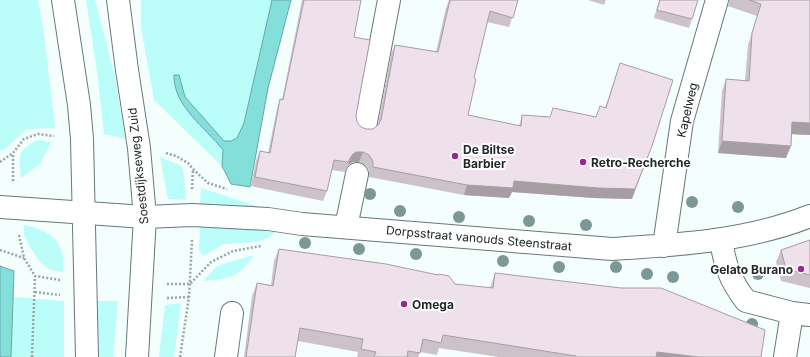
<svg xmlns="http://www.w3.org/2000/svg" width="810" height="357" font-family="Inter,sans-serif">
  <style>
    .green { fill: #bafdf9 }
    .water { fill: #84deda; stroke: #67a8a5 }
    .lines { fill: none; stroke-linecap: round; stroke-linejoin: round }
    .minor-casing { stroke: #687877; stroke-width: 24 }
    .major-casing { stroke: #687877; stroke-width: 24 }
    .path { stroke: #9aa4a3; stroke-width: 2.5; stroke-dasharray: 2 2; stroke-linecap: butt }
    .minor { stroke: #fff; stroke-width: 22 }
    .major { stroke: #fff; stroke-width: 22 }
    .tree { fill: #7c9896 }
    .wall { fill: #cdc2ca }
    .shaded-wall { fill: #a79ea4 }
    .building { fill: #eee1eb; stroke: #a79ea4 }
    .poi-dot { fill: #982989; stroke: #fff; stroke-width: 1.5 }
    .labels { text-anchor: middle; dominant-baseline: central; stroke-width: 4; stroke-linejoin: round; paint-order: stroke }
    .street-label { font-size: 12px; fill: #222928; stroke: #fff }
    .poi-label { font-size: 12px; font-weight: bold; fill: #222928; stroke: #fff; text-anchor: start }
  </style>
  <rect width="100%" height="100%" fill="#f3fefd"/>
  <!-- green -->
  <path class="green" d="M0,0H38L44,33L55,128L27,129L5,149L0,151Z
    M86,0H95L115,76L125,139L104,134L97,71Z
    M141,0H272L244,123L238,138L222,166L154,100L141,27Z
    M37,140L51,142L40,164L21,178C19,156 16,152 37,140Z
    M160,157L182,166L184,176L186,200L168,199Z
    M201,188L269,210L200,204Z
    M24,225C40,228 56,234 61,250C64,256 63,266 63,272L50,270L41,263L32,250L24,235Z
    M200,226L277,230L270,237L257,242L224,244L203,256L199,249Z
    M254,255C237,279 231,278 203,281L217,266Z
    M12,297L64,301V357H11Z
    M96,301H118L113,357H97Z
    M181,303L174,357H159L165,305Z"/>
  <!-- water -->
  <path class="water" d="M272,0H291L268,88L250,187L231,184L222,166L223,150C206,128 173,106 174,75H179L185,97L224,141H231L237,138L244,123Z
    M0,266L14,271L11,357H0Z"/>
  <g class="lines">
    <!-- minor casing -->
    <g class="minor-casing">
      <path id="minor" d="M365,127L389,0
        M0,207L145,217L192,215L268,219L302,224L612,249C678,245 748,241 810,216
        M346,227L357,174
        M721,240C725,266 730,280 746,301L792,313L810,315
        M664,246L682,121L717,0
        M226,357L232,313
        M785,357L792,313"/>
    </g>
    <!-- major casing -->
    <g class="major-casing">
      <path id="major" d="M63,0L79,105L82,139L87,357
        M118,0L127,70L139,148L145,217L137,357"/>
    </g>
    <!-- path -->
    <path class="path" d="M166,153L176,156L188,163L193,169L208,183L227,189
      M0,162L13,153L24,139L38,134L54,136
      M13,181V153
      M192,189L193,169
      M19,235L24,258L35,276L60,280
      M0,250L24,258
      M167,284H190L211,262L233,251L261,246
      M35,292L60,295
      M167,298L189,297
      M32,357L35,276
      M180,357L189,297L192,240"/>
    <!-- minor -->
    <use href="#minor" class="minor"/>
    <!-- major -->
    <use href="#major" class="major"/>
  </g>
  <!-- trees -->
  <g class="tree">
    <circle cx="370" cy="194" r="6"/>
    <circle cx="692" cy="202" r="6"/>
    <circle cx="738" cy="207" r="6"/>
    <circle cx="400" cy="211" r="6"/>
    <circle cx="459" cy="217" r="6"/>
    <circle cx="529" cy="221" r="6"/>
    <circle cx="586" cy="225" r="6"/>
    <circle cx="305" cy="243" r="6"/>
    <circle cx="359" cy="249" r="6"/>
    <circle cx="416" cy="254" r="6"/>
    <circle cx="503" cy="261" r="6"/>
    <circle cx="559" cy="267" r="6"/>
    <circle cx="616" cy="267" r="6"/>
    <circle cx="647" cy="274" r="6"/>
    <circle cx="758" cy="274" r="6"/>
    <circle cx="673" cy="277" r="6"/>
    <circle cx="752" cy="324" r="6"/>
  </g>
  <!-- wall -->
  <path class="wall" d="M302,0H361L354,37L356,115L357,122L361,127L366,129H373L378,125L391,54L395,45L436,52L446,8L449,0H518L509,27L487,22L474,78L468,115L519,126L522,115L550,117L553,108L596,117L600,106L605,108L620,63L632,199L594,198L512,192L509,198L464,195L369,177V170L366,165L359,162H353L348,165L345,172L332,170L327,191L323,201L251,186L256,161L260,151L268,153L277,109L280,99L282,100Z
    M588,0H606L604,5Z
    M659,0H698L689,28L654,18Z
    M729,0H810V135L791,134L786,158L718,153L722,91L726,79L745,81L748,45L757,16L728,6Z
    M810,240V288L781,281L776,262L781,250Z
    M279,249L455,284L490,288L495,273L761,357H499L439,348L437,355L420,352L418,357H357L358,352L298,341L295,357H244L252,296L257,283L271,285L274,261Z"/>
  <!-- shaded-wall -->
  <path class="shaded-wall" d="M792,122L810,123V135L788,134Z
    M722,141L791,146L786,158L718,153Z
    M356,152H363L359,162H353L348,165L345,172L352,155Z
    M648,156L632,199L594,198L512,192L509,198L464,195L467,185L514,181Z
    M657,352L699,357H655Z"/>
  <!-- building -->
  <path class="building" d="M304,0H361L354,37L370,40L356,115L357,122L361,127L366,129H373L378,125L381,120L395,45L438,52L450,0H518L513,18L490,11L474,78L476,79L468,115L521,126L522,115L550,117L553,108L596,117L600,106L606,108L620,63L673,80L652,146L635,189L598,188L514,181L513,188L467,185L373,167V161L369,155L363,152H356L352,155L348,162L334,160L327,191L255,177L260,151L270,153L280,99L283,100Z
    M660,0H698L692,19L657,10Z
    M749,0H810V123L792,122L791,146L722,141L726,79L749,81L752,33L761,4Z
    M810,240V275L786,269L781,250Z
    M279,249L386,264L438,275L439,274L449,276L455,284L493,288L495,273L621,288H661L765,330L761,357H699L657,352L656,357H576V356L443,335L441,343L423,339L420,353L408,351L407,357H374L376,352L361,349L363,339L300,328L295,357H246L257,283L273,286Z"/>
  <!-- markers -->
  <g class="poi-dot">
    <circle cx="455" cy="156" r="4"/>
    <circle cx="583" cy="162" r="4"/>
    <circle cx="801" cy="269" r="4"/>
    <circle cx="404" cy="304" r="4"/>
  </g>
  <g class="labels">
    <!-- street labels -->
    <g class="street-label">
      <text transform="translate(687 110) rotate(-77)">Kapelweg</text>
      <text transform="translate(138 166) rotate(-96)">Soestdijkseweg Zuid</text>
      <text transform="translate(479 238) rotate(5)">Dorpsstraat vanouds Steenstraat</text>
    </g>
    <!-- poi labels -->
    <g class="poi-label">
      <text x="463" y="149">De Biltse<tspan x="463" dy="14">Barbier</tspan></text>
      <text x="591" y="162">Retro-Recherche</text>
      <text x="793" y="269" text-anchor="end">Gelato Burano</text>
      <text x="412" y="304">Omega</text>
    </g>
  </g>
</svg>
